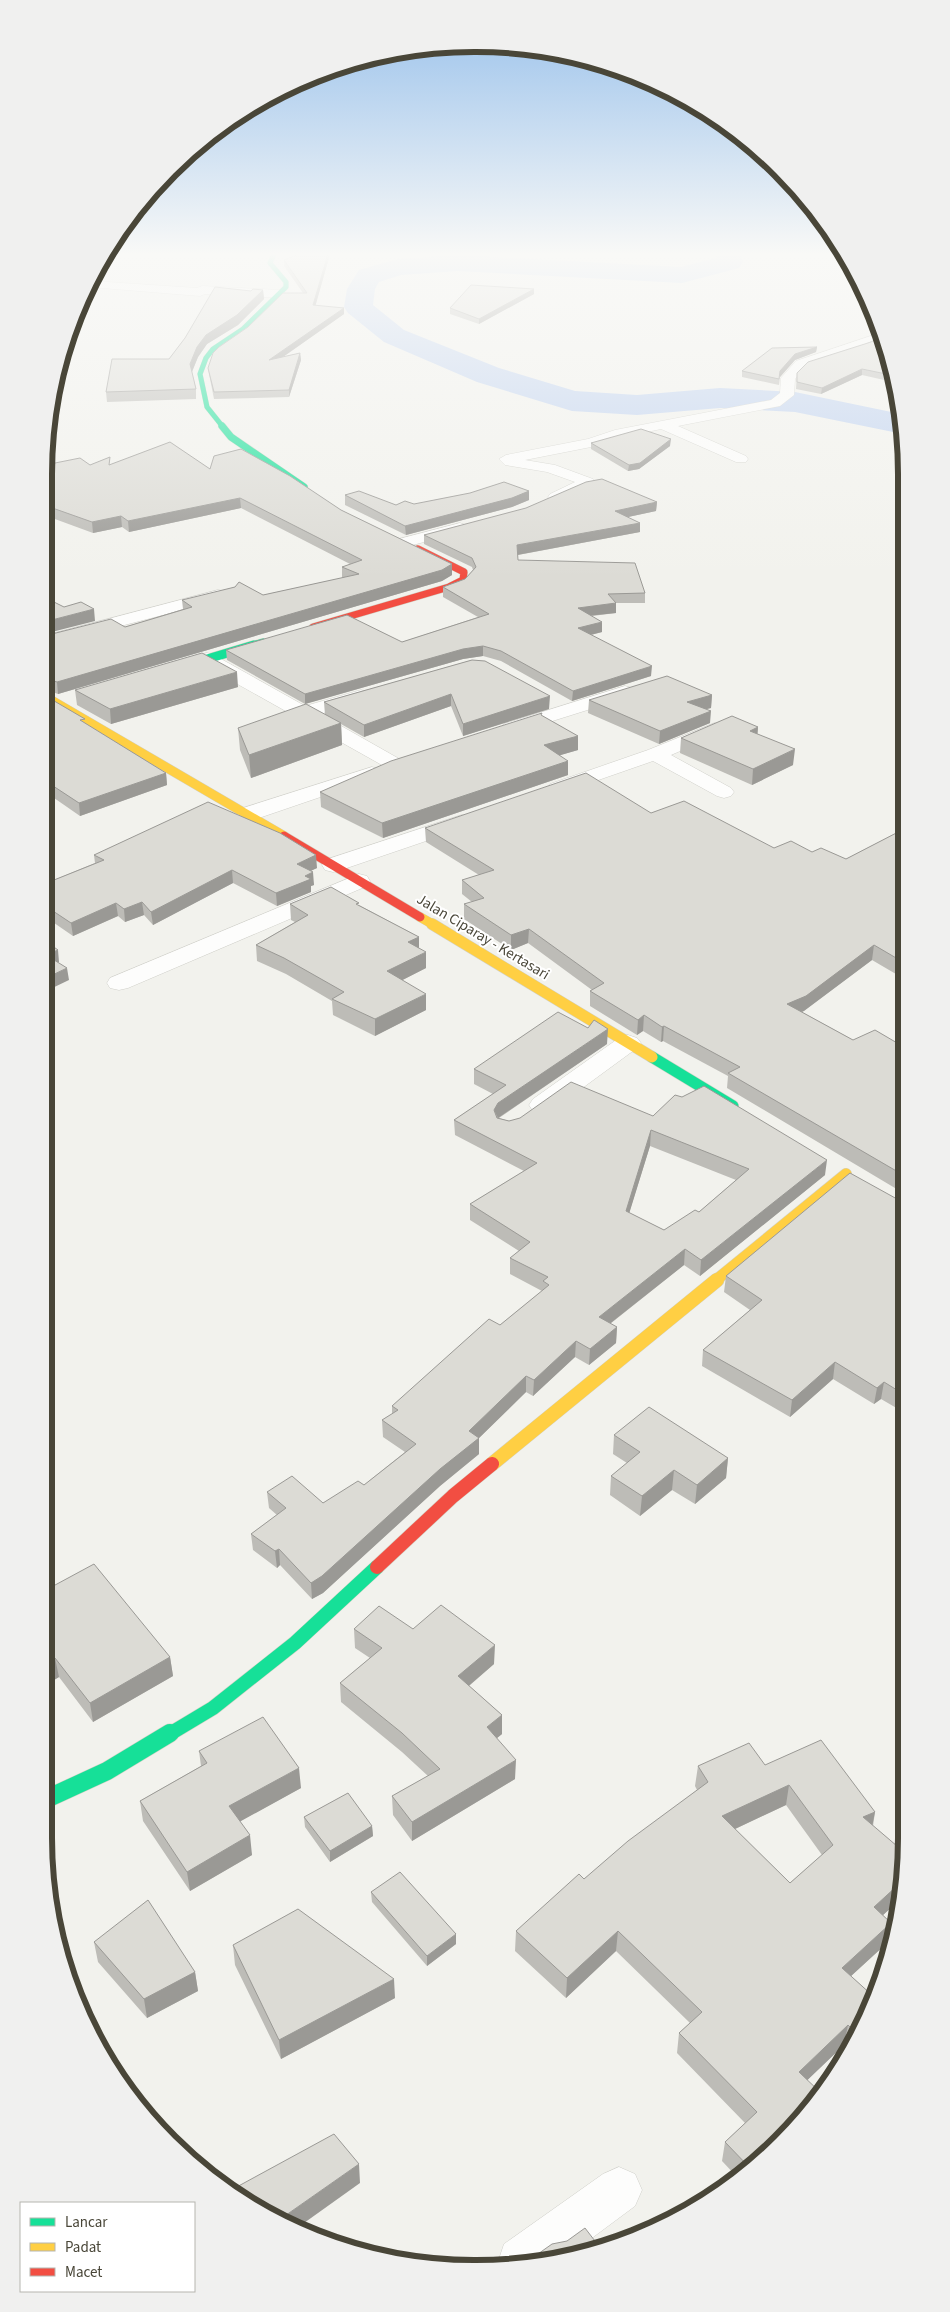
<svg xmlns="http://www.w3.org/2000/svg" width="950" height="2312" font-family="'Source Sans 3',sans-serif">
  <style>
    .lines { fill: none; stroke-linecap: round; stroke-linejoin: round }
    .river { fill: #bed1f0; fill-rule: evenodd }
    .street-casing { stroke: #d0d0ca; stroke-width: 1 }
    .fast-far5-casing { stroke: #d2d1c4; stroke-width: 5.5 }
    .fast-far4-casing { stroke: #d2d1c4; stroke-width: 8 }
    .fast-far3-casing { stroke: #d2d1c4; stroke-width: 10 }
    .fast-far2-casing { stroke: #d2d1c4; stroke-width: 12 }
    .fast-far1-casing { stroke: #d2d1c4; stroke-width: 15 }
    .fast-casing { stroke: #d2d1c4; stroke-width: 19 }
    .slow-far2-casing { stroke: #d2d1c4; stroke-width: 10 }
    .slow-far1-casing { stroke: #d2d1c4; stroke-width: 12 }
    .slow-casing { stroke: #d2d1c4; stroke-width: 15 }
    .jam-far2-casing { stroke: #d2d1c4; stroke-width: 8 }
    .jam-far1-casing { stroke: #d2d1c4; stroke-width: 10 }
    .jam-casing { stroke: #d2d1c4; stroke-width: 15 }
    .street { fill: #fdfdfc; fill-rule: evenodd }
    .fast-far5 { stroke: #16e098; stroke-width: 5 }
    .fast-far4 { stroke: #16e098; stroke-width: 7 }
    .fast-far3 { stroke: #16e098; stroke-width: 9 }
    .fast-far2 { stroke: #16e098; stroke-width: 11 }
    .fast-far1 { stroke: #16e098; stroke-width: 14 }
    .fast { stroke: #16e098; stroke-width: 18 }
    .slow-far2 { stroke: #ffcf43; stroke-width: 9 }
    .slow-far1 { stroke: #ffcf43; stroke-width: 11 }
    .slow { stroke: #ffcf43; stroke-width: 14 }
    .jam-far2 { stroke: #f24e42; stroke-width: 7 }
    .jam-far1 { stroke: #f24e42; stroke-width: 9 }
    .jam { stroke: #f24e42; stroke-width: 14 }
    .wall { fill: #bdbcb7; fill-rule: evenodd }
    .shaded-wall { fill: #9a9995 }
    .building { fill: #dcdbd5; stroke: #9a9995; fill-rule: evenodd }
    .labels { text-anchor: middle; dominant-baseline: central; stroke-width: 4; stroke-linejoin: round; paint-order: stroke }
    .street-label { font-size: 15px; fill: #494638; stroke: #fff }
    .rim { fill: none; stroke: #494638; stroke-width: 6 }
  </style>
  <rect width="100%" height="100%" fill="#f2f2ed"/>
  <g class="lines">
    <!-- river -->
    <path class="river" d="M715,254H741L743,262L739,268L682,283L458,271L401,275L379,282L375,289L373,305L404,330L499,368L575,391L637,395L720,388L795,392L901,414L903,434L795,412L720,408L637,415L572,411L477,382L384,342L348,313L344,307L347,289L359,270L398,259L458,255L681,267L716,258Z"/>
    <!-- street casing -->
    <g class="street-casing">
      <path id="street" d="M92,281L197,288L202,286L280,290L286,294L280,298L205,294L200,296L89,287Z
        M880,333L882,341L806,367L795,379L794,395L780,406L678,426L746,456L748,459L746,462H736L661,429L619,438L591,447L525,460L555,465L593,479L596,482L593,485L556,502L550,500L548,497L550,494L575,482L547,472L505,465L499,459L506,455L588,439L615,430L771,400L780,393L781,378L796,361Z
        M460,523L466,525L468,528L466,531L405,547L399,545L397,542L399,539Z
        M218,590L224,591L227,595L224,599L44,646V636Z
        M207,653L214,655L305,706L361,690L368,692L371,696L368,700L320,714L403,761L406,765L403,769L396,771L389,769L200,663L198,659L200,655Z
        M625,686L632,688L635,692L632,696L511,734L504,732L501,728L504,724Z
        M715,723L722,725L725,729L722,733L671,755L731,788L734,792L731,796L724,798L717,796L653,761L564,792L557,794L550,792L547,788L550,784L648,750Z
        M372,767L379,769L382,773L379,777L256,819L248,820L240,819L237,814L240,809Z
        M462,815L470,816L473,821L470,826L341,870L333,872L325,870L322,865L325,860Z
        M359,874L367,876L370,881L367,886L128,988L119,990L110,988L107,983L110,978Z
        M628,1035L637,1038L641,1043L637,1048L551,1111L542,1113L533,1111L529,1105L533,1099L619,1038Z
        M619,2167L635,2174L642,2190L635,2206L565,2258L559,2260L498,2262L504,2244L603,2174Z"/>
    </g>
    <!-- fast-far5 casing -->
    <g class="fast-far5-casing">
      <path id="fast-far5" d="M223,427L207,407L200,374L206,358L213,349L243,329L286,287V282L270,263L274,254"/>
    </g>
    <!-- fast-far4 casing -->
    <g class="fast-far4-casing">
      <path id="fast-far4" d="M222,426L231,437L304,487
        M250,646L263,642"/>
    </g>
    <!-- fast-far3 casing -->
    <g class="fast-far3-casing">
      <path id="fast-far3" d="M177,668L254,645"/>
    </g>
    <!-- fast-far2 casing -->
    <g class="fast-far2-casing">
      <path id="fast-far2" d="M652,1057L733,1106"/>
    </g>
    <!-- fast-far1 casing -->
    <g class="fast-far1-casing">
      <path id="fast-far1" d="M168,1735L213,1708L295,1643L377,1567"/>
    </g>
    <!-- fast casing -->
    <g class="fast-casing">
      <path id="fast" d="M44,1800L107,1771L170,1733"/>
    </g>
    <!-- slow-far2 casing -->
    <g class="slow-far2-casing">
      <path id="slow-far2" d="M44,696L284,836
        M420,917L434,925"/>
    </g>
    <!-- slow-far1 casing -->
    <g class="slow-far1-casing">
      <path id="slow-far1" d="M432,924L652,1057
        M715,1281L846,1174"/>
    </g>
    <!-- slow casing -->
    <g class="slow-casing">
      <path id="slow" d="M492,1464L717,1280"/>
    </g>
    <!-- jam-far2 casing -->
    <g class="jam-far2-casing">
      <path id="jam-far2" d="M313,627L449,587L463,580L464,572L418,549"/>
    </g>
    <!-- jam-far1 casing -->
    <g class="jam-far1-casing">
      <path id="jam-far1" d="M284,836L420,917"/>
    </g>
    <!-- jam casing -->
    <g class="jam-casing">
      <path id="jam" d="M377,1567L453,1496L492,1464"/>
    </g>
    <!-- street -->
    <use href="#street" class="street"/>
    <!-- fast-far5 -->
    <use href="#fast-far5" class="fast-far5"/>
    <!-- fast-far4 -->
    <use href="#fast-far4" class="fast-far4"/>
    <!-- fast-far3 -->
    <use href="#fast-far3" class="fast-far3"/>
    <!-- fast-far2 -->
    <use href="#fast-far2" class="fast-far2"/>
    <!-- fast-far1 -->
    <use href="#fast-far1" class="fast-far1"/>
    <!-- fast -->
    <use href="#fast" class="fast"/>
    <!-- slow-far2 -->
    <use href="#slow-far2" class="slow-far2"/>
    <!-- slow-far1 -->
    <use href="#slow-far1" class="slow-far1"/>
    <!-- slow -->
    <use href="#slow" class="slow"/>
    <!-- jam-far2 -->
    <use href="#jam-far2" class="jam-far2"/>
    <!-- jam-far1 -->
    <use href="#jam-far1" class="jam-far1"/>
    <!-- jam -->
    <use href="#jam" class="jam"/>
  </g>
  <!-- wall -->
  <path class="wall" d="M299,254H330L315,306L344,308V314L283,357L300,353L301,360L289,397L214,399L209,374L208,368L303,293L284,266V260Z
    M534,289V294L479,324L450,314V308Z
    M263,290L264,299L238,325L207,344L198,357L192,372L196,389V399L107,402L106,392L169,359L185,338L251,291Z
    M881,337L893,382L862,375L821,394L796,389L797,373Z
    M817,347L816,352L795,360L780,377L779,385L742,377V371Z
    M591,443L670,446L639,469L628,471L591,449Z
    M90,465L210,469L341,510L452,564V575L442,581L58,694L44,689V636L125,627L183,609L182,600L263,595L342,578V567L350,564L241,508L129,532L122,527L93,533L44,515V475Z
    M345,495L396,505L529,500L512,507L406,535L345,505Z
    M657,502L656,511L628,517L640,532L518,555V560L645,593V603H616V613L592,616L602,632L591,635L651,676L572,701L501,661L483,656L463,659L305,704L227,660L226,650L402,642L478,617L443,597V587L465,579L473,570L472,567L424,544V535Z
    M472,660L549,709L463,736L451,706L364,737L341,724L342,745L251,778L240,750L238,728L325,715L324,702Z
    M238,687L111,724L77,705L75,690Z
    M44,695L86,724L166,773L167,785L80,816L44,791Z
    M712,695L711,708L706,709L710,723L659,744L588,713L589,700Z
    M542,716L578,736V750L560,755L568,775L383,838L321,807L320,792Z
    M758,727L757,734L793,765L752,785L680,753L681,738Z
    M651,813L774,848L812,852L846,859L904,829V975L901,977L872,960L802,1012L853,1040L904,1047L905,1194L727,1088L728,1076L663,1041L661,1042L643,1031L637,1035L590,1006V991L592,990L528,943L511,950L464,919V904L472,902L462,894V880L479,875L426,842L425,828Z
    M94,855L317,868L310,871L314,885L311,886V892L277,906L233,883L153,925L144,915L125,922L118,916L73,936L44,916V884L95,863Z
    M290,904L359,905L419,937V948L426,968L402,980L426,1010L375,1036L333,1015L332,1001L286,974L257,961L256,945L295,922L291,920Z
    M607,1044L499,1118L509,1121L653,1116L825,1175L700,1276L684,1265L610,1324L617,1327L616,1343L589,1365L575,1357L533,1396L526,1392L479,1438V1454L440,1486L323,1593L312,1599L280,1565L277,1568L253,1550L251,1534L277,1515L269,1508L267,1492L323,1503L364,1485L405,1452L383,1437L382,1420L392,1414V1406L500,1325L542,1291L510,1274V1258L519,1251L470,1220V1204L524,1171L455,1135L454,1120L493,1094L474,1084V1069ZM650,1146L736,1180L699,1212L664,1230L629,1213Z
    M897,1199L905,1201V1413L881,1399L874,1404L833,1379L790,1417L702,1366L703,1350L750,1310L724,1292L726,1276Z
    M614,1435L728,1458L726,1478L695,1504L672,1490L640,1516L610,1495L611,1476L627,1463L613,1454Z
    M44,1591L170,1657L173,1676L93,1722L59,1677L44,1686Z
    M354,1629H413L494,1664L469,1686L502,1715V1734L497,1738L515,1779L412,1841L393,1815L392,1796L428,1776L402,1752L341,1702L340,1683L370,1658L355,1648Z
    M199,1751L301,1788L240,1821L252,1855L190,1891L143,1821L140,1801L201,1766Z
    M765,1765L875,1812L873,1826L904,1852L895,1904L883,1915L891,1923L887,1943L851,1976L873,1996L845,2047L844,2045L807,2080L760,2161L737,2177L722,2161L725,2142L745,2123L677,2053L679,2033L690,2023L616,1951L566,1998L515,1951L516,1931L584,1879L697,1790L695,1786L698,1766ZM786,1805L822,1855L790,1883L735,1829Z
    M304,1817L372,1826L373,1836L330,1862L305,1827Z
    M371,1892L456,1944L427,1966L372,1902Z
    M94,1942L195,1972L198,1991L147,2018L98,1962Z
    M233,1945L395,1998L281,2059L235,1965Z"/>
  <!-- shaded-wall -->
  <path class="shaded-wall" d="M328,254H330L314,311L313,305Z
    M534,289V294L479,324V319Z
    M263,290L264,299L238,325L207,344L198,357L191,374L190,364L197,347L206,335Z
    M344,308V314L270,366L269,360Z
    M817,347L816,352L795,360L780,377V371L795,354Z
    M300,353L301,360L289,397V390Z
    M862,369V375L821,394L822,388Z
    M671,439L670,446L639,469L628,471L629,465Z
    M529,491V500L512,507L406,535L405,526Z
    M240,498L241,508L129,532L128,521Z
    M657,502L656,511L614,520L615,511Z
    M121,516L122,527L93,533L92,522Z
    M640,523V532L517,555V545Z
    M452,564V575L442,581L58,694L57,682Z
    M616,603V613L577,617L578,608Z
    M94,609L95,621L44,634V622Z
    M602,622V632L578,638V628Z
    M483,646V656L463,659L305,704V694L463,649Z
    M652,666L651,676L572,701L573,691Z
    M237,672L238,687L111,724L110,709Z
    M451,694V706L364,737V725Z
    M712,695L711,708L687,714V702Z
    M550,696L549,709L463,736V724Z
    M711,711L710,723L659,744L660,731Z
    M341,723L342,745L251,778L249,755Z
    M758,727L757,742L750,731Z
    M578,736V750L544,760V745Z
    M795,749L793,765L752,785L753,769Z
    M568,761V775L383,838L382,823Z
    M166,773L167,785L80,816L79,803Z
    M316,855L317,868L298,877L297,864Z
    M232,870L233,883L153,925L151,912Z
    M313,872L314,885L311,886V892L277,906L276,893L305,876Z
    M142,902L144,915L125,922L124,909Z
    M116,903L118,916L73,936L71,923Z
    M529,929L528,943L511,950V935Z
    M419,937V953L408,942Z
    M874,945L872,960L804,1011L785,1019L787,1004Z
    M58,950L59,962L47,967L46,955Z
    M426,952V968L387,988V971Z
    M904,961V975L901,977L903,962Z
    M67,968L69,980L44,992V979Z
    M426,994V1010L375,1036V1019Z
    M644,1015L643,1031L637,1035L638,1020Z
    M664,1026L663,1041L661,1042L662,1027Z
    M608,1029L607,1044L498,1118L494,1110L498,1103Z
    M651,1130L650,1146L625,1227L626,1211Z
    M827,1160L825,1175L700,1276L701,1260Z
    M685,1249L684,1265L598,1333L599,1317Z
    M617,1327L616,1343L589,1365L590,1349Z
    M576,1341L575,1357L533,1396L534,1380Z
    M835,1362L833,1379L790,1417L792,1400Z
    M526,1376V1392L478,1439L479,1438V1454L440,1486L323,1593L312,1599L311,1583Z
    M884,1382L881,1399L874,1404L877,1388Z
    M728,1458L726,1478L695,1504L697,1485Z
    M674,1470L672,1490L640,1516L642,1496Z
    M279,1549L280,1565L277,1568L275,1551Z
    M495,1645L494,1664L458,1695V1676Z
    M170,1657L173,1676L93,1722L90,1703Z
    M55,1658L59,1677L44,1686V1665Z
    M502,1715V1734L487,1746V1727Z
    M516,1760L515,1779L412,1841V1822Z
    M299,1768L301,1788L232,1826L229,1806Z
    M789,1785L786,1805L720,1836L722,1816Z
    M875,1812L871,1832L863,1817Z
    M372,1826L373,1836L330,1862V1851Z
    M250,1835L252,1855L190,1891L187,1872Z
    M898,1885L895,1904L870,1927L874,1907Z
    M891,1923L887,1943L838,1988L842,1968Z
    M618,1931L616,1951L566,1998L567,1978Z
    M456,1934V1944L427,1966V1956Z
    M195,1972L198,1991L147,2018L144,1999Z
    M394,1979L395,1998L281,2059L279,2040Z
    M848,2025L844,2045L795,2092L799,2072Z
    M359,2164L360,2183L297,2228L279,2220Z"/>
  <!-- building -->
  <path class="building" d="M299,254H328L313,305L344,308L269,360L300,353L289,390L214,392L208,368L213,353L219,347L248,327L283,293H307L284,260Z
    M471,285L534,289L479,319L450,308Z
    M215,287L251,291L253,289L263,290L237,315L206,335L197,347L190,364L196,389L106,392L112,359H169L185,338Z
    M881,337L891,375L862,369L822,388L797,382V373L808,362L871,342Z
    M817,347L795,354L780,371L779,379L742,371L772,348Z
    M641,429L671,439L640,463L629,465L591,443Z
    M170,442L210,469L214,456L241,449L290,476L341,510L452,564L442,570L57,682L44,678V636L111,619L125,627L192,607L182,600L235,587L239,582L263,595L359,574L342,567L362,560L240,498L128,521L121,516L92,522L44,505V488L50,486L44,485V475L45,465L80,458L90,465L110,457L109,465Z
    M602,479L657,502L615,511L640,523L517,545L518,560L635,563L645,593L608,594L616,603L578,608L602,622L578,628L652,666L573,691L501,651L483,646L463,649L305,694L226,650L347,615L402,642L489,614L443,587L465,579L476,567L472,558L424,535L526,508L586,482Z
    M504,482L529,491L512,498L405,526L345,495L359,491L396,505L405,501L414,504L470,493Z
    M44,597L64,607L81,602L94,609L44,622Z
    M202,653L237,672L110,709L75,690Z
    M472,660L485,661L550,696L463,724L451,694L364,725L324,702Z
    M667,676L712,695L687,702L711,711L660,731L589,700Z
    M44,695L85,719L80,720L166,773L79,803L44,780Z
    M306,704L341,723L249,755L238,728Z
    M542,713L541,715L578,736L544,745L568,761L382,823L320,792L391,761Z
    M732,716L758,727L750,731L795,749L753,769L681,738Z
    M586,773L651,813L684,801L774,848L791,841L812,852L821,848L846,859L904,829V961L903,962L874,945L806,996L787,1004L853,1040L875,1030L904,1047L905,1176L728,1073L740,1067L664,1026L662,1027L644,1015L638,1020L590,991L604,983L529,929L511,935L464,904L484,898L462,880L494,870L425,828Z
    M208,802L280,833L316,855L297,864L313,872L305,876L311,879L276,893L232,870L151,912L142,902L124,909L116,903L71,923L44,905V884L104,860L94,855Z
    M331,887L359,903L356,904L419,937L408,942L426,952L387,971L426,994L375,1019L332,999L344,992L284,958L256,945L308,915L290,904Z
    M44,940L58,950L46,955L67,968L44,979Z
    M558,1012L588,1028L594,1020L608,1029L498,1103L494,1110L497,1118L509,1121L520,1118L571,1082L653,1116L675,1095L682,1097L704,1086L827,1160L701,1260L685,1249L599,1317L617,1327L590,1349L576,1341L534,1380L526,1376L469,1431L479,1438L440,1469L322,1576L311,1583L279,1549L275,1551L251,1534L286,1508L267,1492L292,1476L323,1503L358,1481L364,1485L416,1444L382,1420L398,1410L392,1406L489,1319L500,1325L549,1285L543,1281L548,1277L510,1258L530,1242L470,1204L537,1163L454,1120L506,1085L474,1069ZM651,1130L749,1169L699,1212L695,1210L664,1230L626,1211Z
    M850,1173L897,1199L905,1201V1395L884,1382L877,1388L835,1362L792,1400L703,1350L762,1300L726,1276Z
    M649,1407L728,1458L697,1485L674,1470L642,1496L611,1476L640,1452L614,1435Z
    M94,1564L170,1657L90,1703L55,1658L44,1665V1591Z
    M441,1605L495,1645L458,1676L502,1715L487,1727L516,1760L412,1822L392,1796L440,1769L402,1733L340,1683L382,1648L354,1629L379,1606L413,1629Z
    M263,1717L299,1768L229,1806L250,1835L187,1872L140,1801L207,1763L199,1751Z
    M821,1740L875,1812L863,1817L904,1852L898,1885L874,1907L891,1923L842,1968L873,1996L854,2031L848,2025L799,2072L821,2093L817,2100L760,2161L750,2168L725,2142L757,2112L679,2033L702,2012L618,1931L567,1978L516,1931L579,1874L584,1879L628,1841L708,1782L698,1766L749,1743L765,1765ZM789,1785L833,1845L790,1883L722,1816Z
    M348,1793L372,1826L330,1851L304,1817Z
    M400,1872L456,1934L427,1956L371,1892Z
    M148,1900L195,1972L144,1999L94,1942Z
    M298,1909L394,1979L279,2040L233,1945Z
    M334,2134L359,2164L279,2220L260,2211L233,2189Z
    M585,2228L598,2245L559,2260L528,2261L552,2244L567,2241Z"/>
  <!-- sky -->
  <linearGradient id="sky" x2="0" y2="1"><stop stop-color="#97c0eb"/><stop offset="0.44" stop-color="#f9f9f7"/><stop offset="1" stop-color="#f9f9f7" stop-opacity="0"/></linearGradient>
  <rect width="950" height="578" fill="url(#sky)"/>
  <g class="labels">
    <!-- street labels -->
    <g class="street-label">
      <text transform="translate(483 937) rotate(31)">Jalan Ciparay - Kertasari</text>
    </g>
  </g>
  <!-- crop -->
  <path d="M0 0H950V2312H0ZM474 52H476A422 422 0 0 1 898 474V1838A422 422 0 0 1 476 2260H474A422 422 0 0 1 52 1838V474A422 422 0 0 1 474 52Z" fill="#f0f0ef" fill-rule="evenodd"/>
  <path class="rim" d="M474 52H476A422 422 0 0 1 898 474V1838A422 422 0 0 1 476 2260H474A422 422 0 0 1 52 1838V474A422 422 0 0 1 474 52Z"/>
  <!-- legend -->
  <rect x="20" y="2202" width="175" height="90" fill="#ffffff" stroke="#b6b5af"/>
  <rect x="30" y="2218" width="25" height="8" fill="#16e098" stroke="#b6b5af"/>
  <text x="65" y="2227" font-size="15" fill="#494638">Lancar</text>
  <rect x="30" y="2243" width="25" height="8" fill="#ffcf43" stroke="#b6b5af"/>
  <text x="65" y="2252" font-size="15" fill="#494638">Padat</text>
  <rect x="30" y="2268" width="25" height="8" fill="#f24e42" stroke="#b6b5af"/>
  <text x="65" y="2277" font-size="15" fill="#494638">Macet</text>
</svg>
